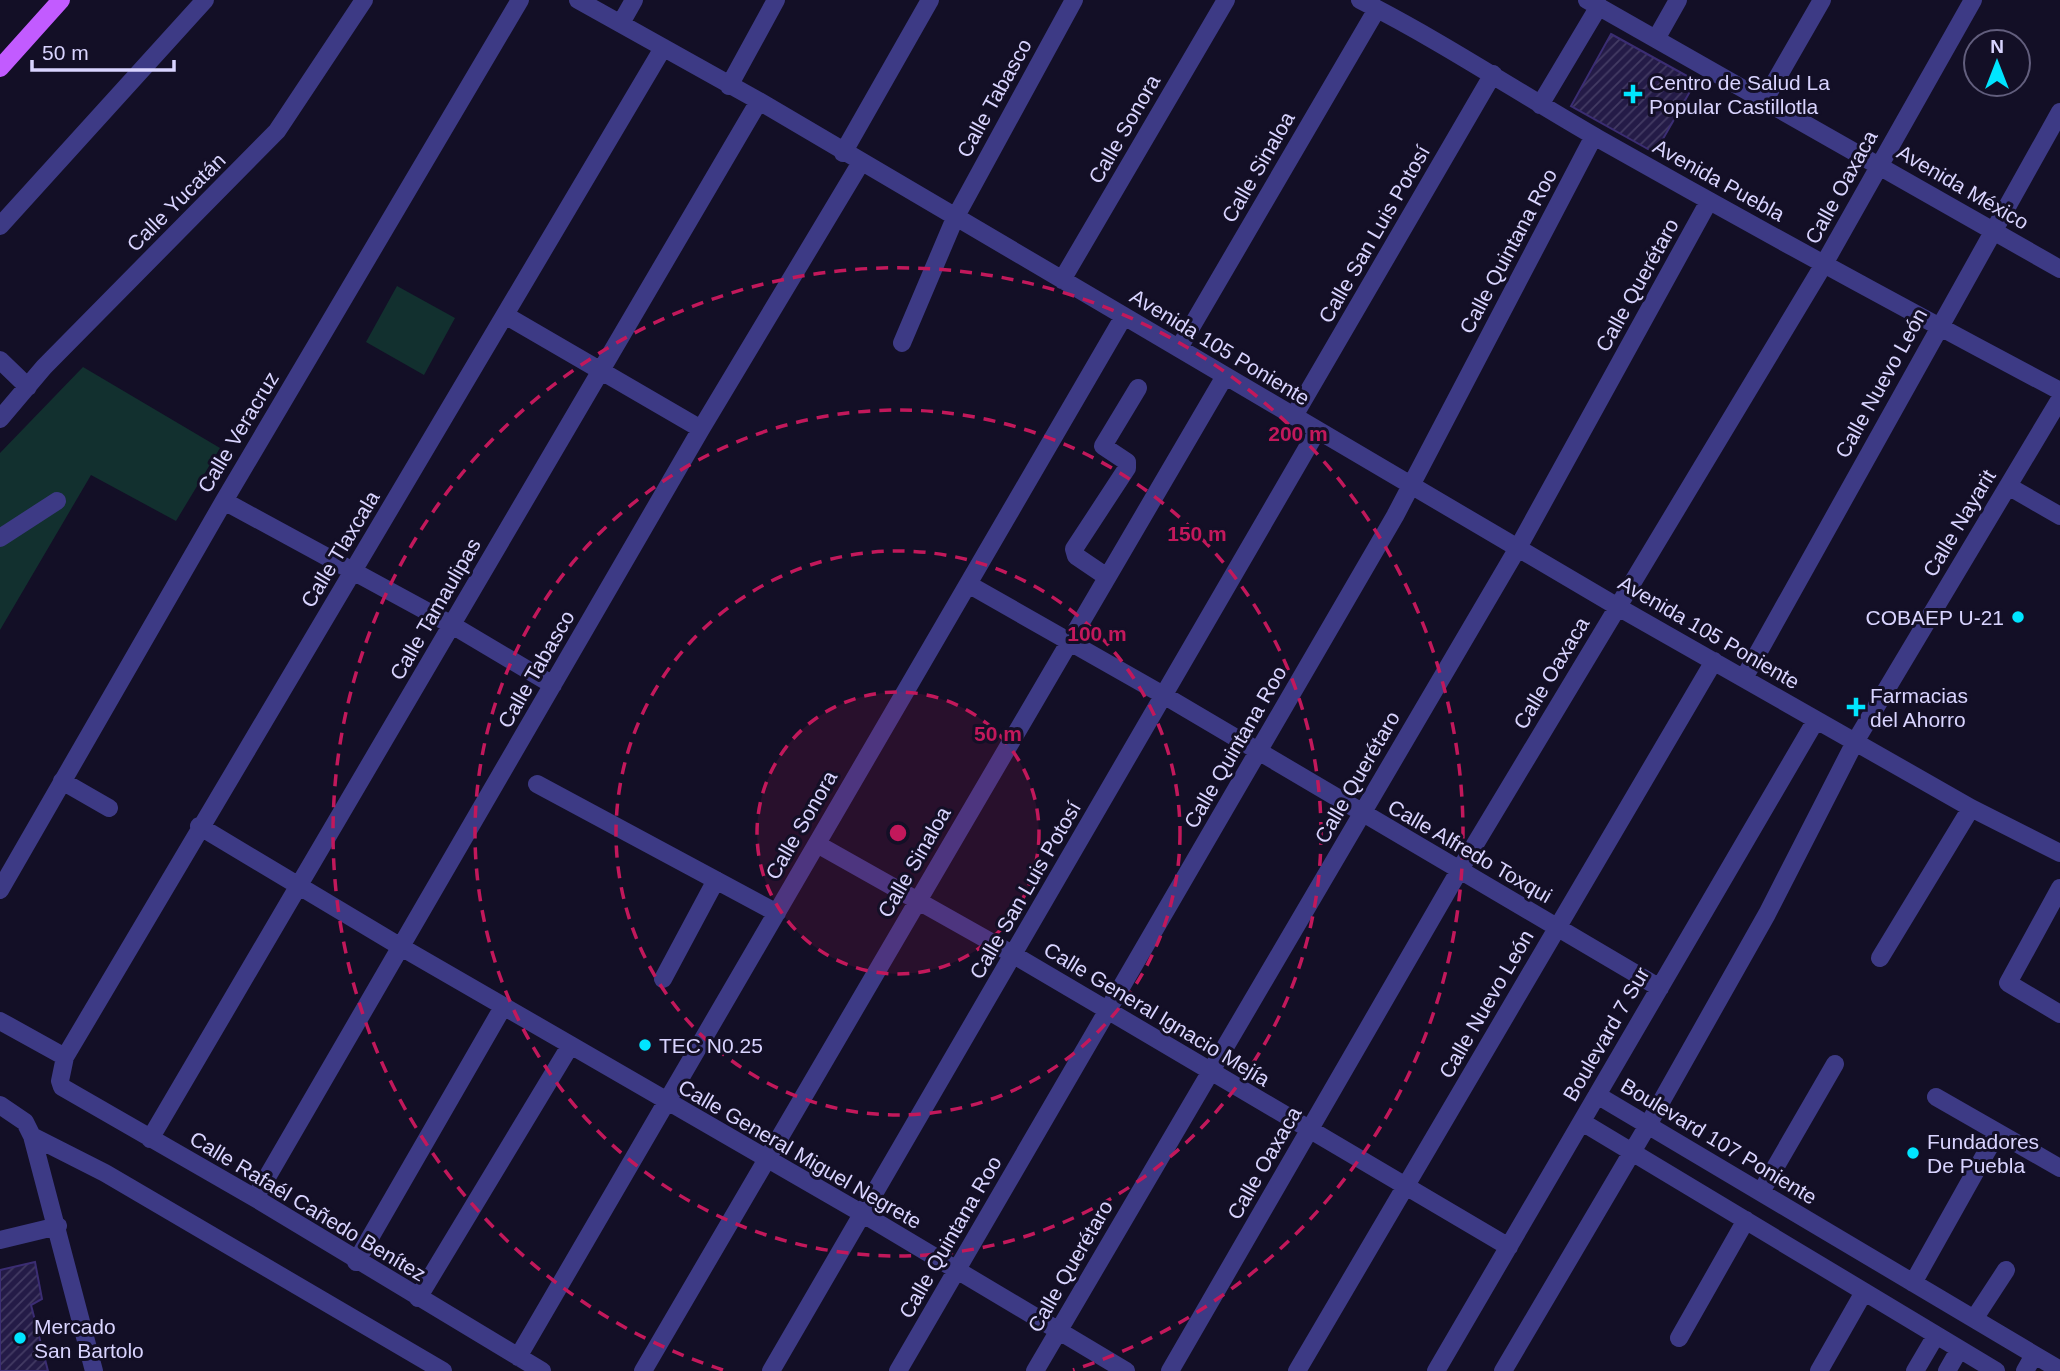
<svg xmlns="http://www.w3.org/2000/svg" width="2060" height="1371" font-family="Arial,sans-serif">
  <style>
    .green { fill: #12302f }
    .building { fill: url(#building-hatch); stroke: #3b2d73; stroke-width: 2 }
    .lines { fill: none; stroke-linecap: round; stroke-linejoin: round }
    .minor { stroke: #3d3a85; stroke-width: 18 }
    .major { stroke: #c25bff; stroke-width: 18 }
    .ring { fill: none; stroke: #c2185b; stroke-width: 3.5; stroke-dasharray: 12 9 }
    .poi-dot { fill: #00e5ff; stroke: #130f26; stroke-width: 2.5 }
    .labels { text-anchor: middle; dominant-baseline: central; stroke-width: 6; stroke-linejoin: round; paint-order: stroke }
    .poi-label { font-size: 21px; fill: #d9d4ff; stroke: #130f26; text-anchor: start }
    .street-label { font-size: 21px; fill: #d9d4ff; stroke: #130f26 }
    .centre { fill: #c2185b; stroke: #130f26; stroke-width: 3.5 }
    .ring-label { font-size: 21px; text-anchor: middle; font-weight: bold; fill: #c2185b; stroke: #130f26; stroke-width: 6; stroke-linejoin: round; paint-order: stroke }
  </style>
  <defs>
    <pattern id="building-hatch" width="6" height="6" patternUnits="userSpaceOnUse" patternTransform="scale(1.75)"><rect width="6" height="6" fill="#241b47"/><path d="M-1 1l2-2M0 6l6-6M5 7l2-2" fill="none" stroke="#433b63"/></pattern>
  </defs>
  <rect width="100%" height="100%" fill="#130f26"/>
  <!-- green -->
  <path class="green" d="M397,286L455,318L424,375L366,342Z
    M83,367L220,448L176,521L91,475L0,630V453Z"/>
  <!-- building -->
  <path class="building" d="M1611,34L1696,81L1655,153L1571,106Z
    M35,1262L42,1299L31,1305L48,1371H0V1270Z"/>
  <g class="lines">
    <!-- minor -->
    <path class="minor" d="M578,0L759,101L1618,607L1971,808L2060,853
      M1360,0C1443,42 1519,93 1599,139C1751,225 1905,309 2060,391
      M1587,0L2060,269
      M621,23L634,0
      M1656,39L1678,0
      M729,86L776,0
      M1764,101L1822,0
      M1540,105L1599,6
      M843,153L930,0
      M0,226L205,0
      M1062,280L1226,0
      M505,315L701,429
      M902,343L955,218L1074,0
      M1179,348L1377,9
      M0,360L28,387
      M1294,416L1493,74
      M0,419L44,367L277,131L364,0
      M2008,486L2060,516
      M224,501L452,625L553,685
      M0,538L57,501
      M1107,577L1076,556L1074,549L1127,468V462L1103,446L1138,388
      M968,584L1165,696L1660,988
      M1744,678L2060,112
      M62,781L109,808
      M537,784L777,913
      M199,826L401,947L863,1214L1126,1371
      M817,844L1014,955L1509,1247
      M2060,888L2008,983L2060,1014
      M0,890L224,501L520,0
      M1880,958L1971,808
      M663,979L716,880
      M0,1021L65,1057
      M1597,1095L2060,1370
      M1936,1097L2060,1168
      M0,1105L25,1122L32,1136L94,1371
      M1582,1122L1996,1371
      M32,1136L105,1173L443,1371
      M150,1139L759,101
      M1761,1192L1835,1064
      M255,1198L701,429L860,164
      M0,1240L58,1226
      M356,1262L503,1007
      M1913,1283L1997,1133
      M418,1298L570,1046
      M1974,1319L2006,1270
      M1679,1338L1746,1220
      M518,1357L1124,316
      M542,1371L255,1198L62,1087L60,1081L65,1057L663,48
      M643,1371L1225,376
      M771,1371L1317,431
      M898,1371L1395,516L1594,136
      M1035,1371L1519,546L1709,201
      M1170,1371L1459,871L1824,264L1973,0
      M1297,1371L1714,661
      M1436,1371L1816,720
      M1503,1371L1648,1125L1767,914L1855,742L2060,399
      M1819,1371L1864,1292
      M1915,1371L1935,1337
      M1947,1371L1959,1350
      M2025,1371L2034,1355"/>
    <!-- major -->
    <path class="major" d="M0,68L61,0"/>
  </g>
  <!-- distance rings -->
  <circle cx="898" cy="833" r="141" fill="#c2185b" fill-opacity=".12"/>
  <g class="ring">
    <circle cx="898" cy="833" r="141"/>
    <circle cx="898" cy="833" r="282"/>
    <circle cx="898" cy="833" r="423"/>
    <path d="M723 1370A565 565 0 1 1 1073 1370"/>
  </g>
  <!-- markers -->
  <g class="poi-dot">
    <path d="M1629.5 83.5h7v7h7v7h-7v7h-7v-7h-7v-7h7z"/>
    <circle cx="2018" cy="617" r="7"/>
    <path d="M1852.5 696.5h7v7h7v7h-7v7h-7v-7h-7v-7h7z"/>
    <circle cx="645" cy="1045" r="7"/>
    <circle cx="1913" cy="1153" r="7"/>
    <circle cx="20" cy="1338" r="7"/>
  </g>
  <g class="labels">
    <!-- poi labels -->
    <g class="poi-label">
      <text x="1649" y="82">Centro de Salud La<tspan x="1649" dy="24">Popular Castillotla</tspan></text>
      <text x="2004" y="617" text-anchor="end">COBAEP U-21</text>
      <text x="1870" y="695">Farmacias<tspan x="1870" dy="24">del Ahorro</tspan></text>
      <text x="659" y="1045">TEC N0.25</text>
      <text x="1927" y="1141">Fundadores<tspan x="1927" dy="24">De Puebla</tspan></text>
      <text x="34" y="1326">Mercado<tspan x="34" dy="24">San Bartolo</tspan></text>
    </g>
    <!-- street labels -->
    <g class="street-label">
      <text transform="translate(994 98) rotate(-61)">Calle Tabasco</text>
      <text transform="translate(1124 129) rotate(-60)">Calle Sonora</text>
      <text transform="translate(1258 167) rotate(-60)">Calle Sinaloa</text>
      <text transform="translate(1719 180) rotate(29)">Avenida Puebla</text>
      <text transform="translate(1841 187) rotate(-61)">Calle Oaxaca</text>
      <text transform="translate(1963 187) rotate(30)">Avenida México</text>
      <text transform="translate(176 202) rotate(-45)">Calle Yucatán</text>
      <text transform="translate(1374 234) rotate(-60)">Calle San Luis Potosí</text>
      <text transform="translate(1508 251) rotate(-62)">Calle Quintana Roo</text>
      <text transform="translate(1637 285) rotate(-61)">Calle Querétaro</text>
      <text transform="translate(1220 347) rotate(31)">Avenida 105 Poniente</text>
      <text transform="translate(1881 383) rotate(-61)">Calle Nuevo León</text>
      <text transform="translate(238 432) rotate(-59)">Calle Veracruz</text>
      <text transform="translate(1959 523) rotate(-59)">Calle Nayarit</text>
      <text transform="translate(340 549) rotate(-59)">Calle Tlaxcala</text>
      <text transform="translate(435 609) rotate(-60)">Calle Tamaulipas</text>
      <text transform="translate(1709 632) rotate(30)">Avenida 105 Poniente</text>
      <text transform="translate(536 669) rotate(-60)">Calle Tabasco</text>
      <text transform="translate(1551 673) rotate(-59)">Calle Oaxaca</text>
      <text transform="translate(1235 747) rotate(-60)">Calle Quintana Roo</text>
      <text transform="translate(1357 777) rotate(-60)">Calle Querétaro</text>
      <text transform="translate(801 825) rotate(-60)">Calle Sonora</text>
      <text transform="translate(1470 851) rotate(30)">Calle Alfredo Toxqui</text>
      <text transform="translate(914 862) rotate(-60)">Calle Sinaloa</text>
      <text transform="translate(1025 890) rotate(-60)">Calle San Luis Potosí</text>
      <text transform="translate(1486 1004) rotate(-60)">Calle Nuevo León</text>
      <text transform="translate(1157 1014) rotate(31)">Calle General Ignacio Mejía</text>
      <text transform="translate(1606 1034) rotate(-60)">Boulevard 7 Sur</text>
      <text transform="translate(1719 1141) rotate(31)">Boulevard 107 Poniente</text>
      <text transform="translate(800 1154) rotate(30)">Calle General Miguel Negrete</text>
      <text transform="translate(1264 1163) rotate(-60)">Calle Oaxaca</text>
      <text transform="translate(308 1206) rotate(31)">Calle Rafaél Cañedo Benítez</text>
      <text transform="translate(950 1237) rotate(-60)">Calle Quintana Roo</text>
      <text transform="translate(1070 1266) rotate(-60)">Calle Querétaro</text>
    </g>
  </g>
  <circle cx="898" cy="833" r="10" class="centre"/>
  <g class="ring-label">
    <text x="1298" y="441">200 m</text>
    <text x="1197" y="541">150 m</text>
    <text x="1097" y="641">100 m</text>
    <text x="998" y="741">50 m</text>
  </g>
  <!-- north arrow -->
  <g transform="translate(1997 63)"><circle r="33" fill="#130f26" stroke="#625e7d" stroke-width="2"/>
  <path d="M0-5L12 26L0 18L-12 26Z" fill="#00e5ff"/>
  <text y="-10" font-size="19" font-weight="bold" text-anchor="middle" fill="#d9d4ff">N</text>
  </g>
  <!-- scale -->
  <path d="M32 60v10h142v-10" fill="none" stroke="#d9d4ff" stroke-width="3.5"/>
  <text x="42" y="60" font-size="21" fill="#d9d4ff" stroke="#130f26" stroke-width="5" paint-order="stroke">50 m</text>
</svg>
